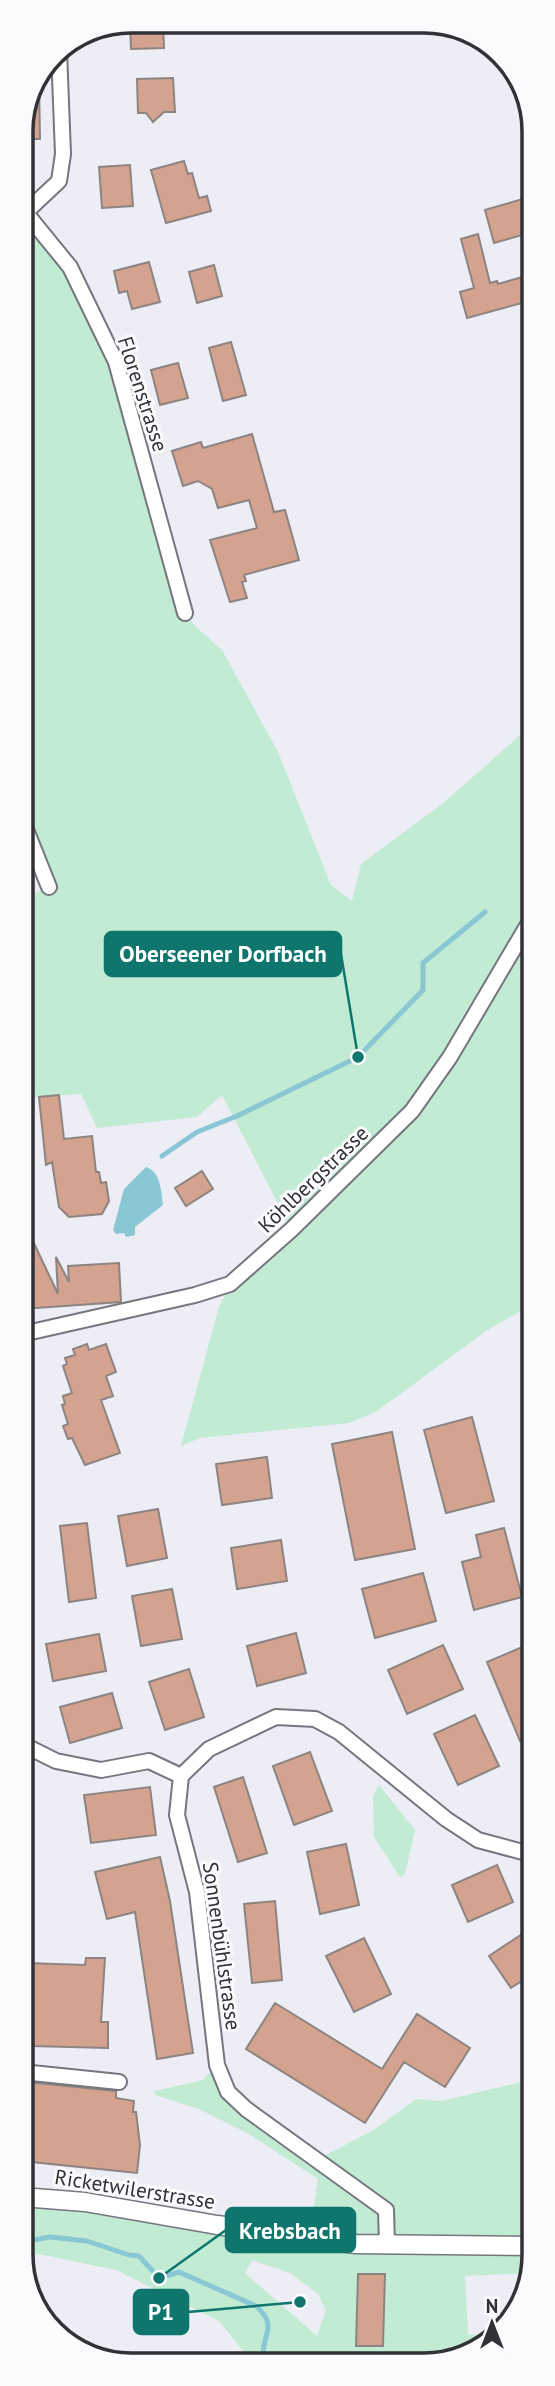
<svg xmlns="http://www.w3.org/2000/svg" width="555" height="2386" font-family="'PT Sans',sans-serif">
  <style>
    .green { fill: #c1ebd2; fill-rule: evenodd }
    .water { fill: #8ac7d4 }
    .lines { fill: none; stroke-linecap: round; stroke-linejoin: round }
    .stream { stroke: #8ac7d4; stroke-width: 5 }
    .building { fill: #d4a38f; stroke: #8d8481; stroke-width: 2 }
    .minor-casing { stroke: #76767e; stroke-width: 18 }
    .tertiary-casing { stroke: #76767e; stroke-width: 21 }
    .minor { stroke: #fff; stroke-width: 14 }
    .tertiary { stroke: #fff; stroke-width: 18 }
    .labels { text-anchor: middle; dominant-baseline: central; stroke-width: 6; stroke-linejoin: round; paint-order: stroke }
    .street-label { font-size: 21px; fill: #323236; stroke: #fbfbfe }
    .rim { fill: none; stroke: #323236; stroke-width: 3.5 }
    .leader { fill: none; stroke: #0f766e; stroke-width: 2.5 }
    .callout-dot { fill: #0f766e; stroke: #fbfbfe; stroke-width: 2.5 }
    .callout { fill: #0f766e; stroke: #0f766e; stroke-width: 2.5 }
    .callout-label { font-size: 23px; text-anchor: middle; font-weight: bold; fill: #fff }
  </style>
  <rect width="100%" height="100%" fill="#ededf6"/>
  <!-- green -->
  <path class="green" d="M21,207L70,267L116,362L185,613L196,627L222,650L278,752L331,885L352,901L361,864L442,804L516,739L533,720V1304L486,1331L377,1411L349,1423L200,1438L181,1446L219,1307L230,1284L291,1229L222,1095L197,1117L97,1128L81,1094L33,1097L22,1063L21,899L49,887L21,817Z
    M379,1785L415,1830L405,1874L400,1877L374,1837L373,1796Z
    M217,2065L228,2092L318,2159L372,2131L416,2099L442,2101L534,2079V2262L529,2273L465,2276L468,2335L499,2334L438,2364L246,2363L243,2351L219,2321L116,2270L39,2254L22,2255V2197L309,2239L318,2179L249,2134L199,2109L155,2095V2091L203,2080ZM252,2260L290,2273L318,2294L326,2310L317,2336L245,2273Z"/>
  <!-- water -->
  <path class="water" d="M146,1167C161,1172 161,1191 163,1205L135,1227V1235L126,1237L124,1233L116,1234L113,1230L124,1189Z"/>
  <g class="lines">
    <!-- stream -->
    <path class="stream" d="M532,883L533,880
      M162,1156L197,1132L237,1116L358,1057L423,990V963L485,912
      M22,2238L28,2241L50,2237L87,2241L129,2255L139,2256L159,2278L179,2272L256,2306C279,2327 262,2333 263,2357L269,2363
      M278,2363L295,2356L306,2364"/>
  </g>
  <!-- building -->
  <path class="building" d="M130,21H163L164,48L131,49Z
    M173,78L175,112H164L153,122L146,113H138L137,79Z
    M39,84L40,139H21V124Z
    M184,161L188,174L192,173L199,198L207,196L211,211L166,223L151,170Z
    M130,165L133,206L102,208L99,167Z
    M533,196V232L494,243L485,210Z
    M478,234L490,283L497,281L498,284L533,274V300L467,318L460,292L474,288L461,239Z
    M149,262L160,302L132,309L127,291L119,293L114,271Z
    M214,265L222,296L197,303L189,272Z
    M231,342L246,395L223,401L209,348Z
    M178,363L188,398L160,405L151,370Z
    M252,434L274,512L285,510L299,560L244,575L246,581L242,582L247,598L230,602L210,540L257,528L249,500L218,508L212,489L198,481L183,486L172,451L201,442L203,448Z
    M59,1095L64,1139L92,1136L96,1172H99L101,1183L106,1182L109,1201L102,1214L69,1217L59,1207L52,1162L46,1165L39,1097Z
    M202,1171L213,1189L186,1206L175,1188Z
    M31,1237L58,1294L56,1257L69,1282L68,1266L119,1263L121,1302L22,1309V1269L33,1268Z
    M87,1344L89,1350L106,1344L116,1372L106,1376L113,1396L101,1400L120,1453L85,1465L72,1438L68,1439L63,1426L68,1424L62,1405L65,1404L63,1396L72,1393L63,1366L67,1364L65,1358L75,1355L73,1349Z
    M472,1417L494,1501L446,1513L424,1430Z
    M392,1432L415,1549L355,1560L332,1444Z
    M267,1457L272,1498L222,1505L216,1464Z
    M158,1509L167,1558L127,1566L118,1516Z
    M87,1523L96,1598L69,1602L60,1526Z
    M504,1528L522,1597L474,1610L462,1562L481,1557L476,1535Z
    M281,1540L287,1581L237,1589L231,1548Z
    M423,1573L436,1621L375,1638L362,1589Z
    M172,1589L182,1639L141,1646L132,1596Z
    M296,1633L306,1673L257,1686L247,1646Z
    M99,1634L106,1671L53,1681L46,1644Z
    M534,1642V1735L520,1741L487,1662Z
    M443,1645L463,1689L407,1714L388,1670Z
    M189,1669L204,1717L165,1730L149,1682Z
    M112,1693L122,1728L70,1743L60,1707Z
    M475,1715L499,1766L458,1785L434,1734Z
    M310,1752L332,1811L294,1825L273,1766Z
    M243,1777L267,1853L238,1862L214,1787Z
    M150,1787L156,1835L91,1843L84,1795Z
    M346,1844L359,1905L320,1914L307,1852Z
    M160,1857L170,1901L193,2053L157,2059L135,1912L107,1919L95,1872Z
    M497,1865L513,1902L468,1922L452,1885Z
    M275,1901L282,1980L252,1983L244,1904Z
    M534,1926V1973L511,1988L489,1956Z
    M364,1938L391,1994L354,2012L326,1956Z
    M86,1958H105L101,2022H108V2048L32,2046L33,1996L32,1991H27V1963L85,1965Z
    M275,2003L382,2069L417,2014L470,2048L445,2087L404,2062L365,2123L246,2049Z
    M27,2082L116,2091V2098L134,2101L133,2112H136L140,2145L137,2173L22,2161V2087H27Z
    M358,2274H385L383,2346H356Z"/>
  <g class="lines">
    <!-- minor casing -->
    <g class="minor-casing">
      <path id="minor" d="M21,207L70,267L116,362L185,613
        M26,212L59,181L63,154L59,51
        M21,817L49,887
        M22,1337L31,1332L195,1295L230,1284L291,1230L412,1111L450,1057L533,916
        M22,1744L56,1761L101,1770L149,1761L181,1776
        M22,2072L119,2082
        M387,2245L386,2210L246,2109L228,2092L217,2065L197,1892L177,1815L181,1776L209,1749L276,1717L315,1719L339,1732L446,1819L478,1840L534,1855"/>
    </g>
    <!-- tertiary casing -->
    <g class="tertiary-casing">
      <path id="tertiary" d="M22,2197L85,2202L217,2225L356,2244L534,2246"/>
    </g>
    <!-- minor -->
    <use href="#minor" class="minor"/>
    <!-- tertiary -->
    <use href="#tertiary" class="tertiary"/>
  </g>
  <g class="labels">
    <!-- street labels -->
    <g class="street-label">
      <text transform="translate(143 394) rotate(72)">Florenstrasse</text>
      <text transform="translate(313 1179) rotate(-44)">Köhlbergstrasse</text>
      <text transform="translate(222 1946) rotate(82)">Sonnenbühlstrasse</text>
      <text transform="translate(135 2189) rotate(9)">Ricketwilerstrasse</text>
    </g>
  </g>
  <!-- crop -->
  <path d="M0 0H555V2386H0ZM131 33H424A98 98 0 0 1 522 131V2255A98 98 0 0 1 424 2353H131A98 98 0 0 1 33 2255V131A98 98 0 0 1 131 33Z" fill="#fbfbfe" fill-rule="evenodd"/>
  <path class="rim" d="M131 33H424A98 98 0 0 1 522 131V2255A98 98 0 0 1 424 2353H131A98 98 0 0 1 33 2255V131A98 98 0 0 1 131 33Z"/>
  <!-- callouts -->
  <path class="leader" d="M358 1057L341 954M159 2278L226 2230M300 2302L188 2312"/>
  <g class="callout-dot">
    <circle cx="358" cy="1057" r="7"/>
    <circle cx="159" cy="2278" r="7"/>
    <circle cx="300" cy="2302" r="7"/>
  </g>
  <g class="callout">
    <rect x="105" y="932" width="236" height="44" rx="7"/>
    <rect x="226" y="2208" width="129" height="44" rx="7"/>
    <rect x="134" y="2290" width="54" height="44" rx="7"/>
  </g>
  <g class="callout-label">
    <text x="223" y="962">Oberseener Dorfbach</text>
    <text x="290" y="2239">Krebsbach</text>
    <text x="161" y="2320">P1</text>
  </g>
  <!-- north arrow -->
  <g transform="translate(492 2323)" stroke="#fbfbfe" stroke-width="5" paint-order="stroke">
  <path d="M0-5L12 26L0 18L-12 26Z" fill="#323236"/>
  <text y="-10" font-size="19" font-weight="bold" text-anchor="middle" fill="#323236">N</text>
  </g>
</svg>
